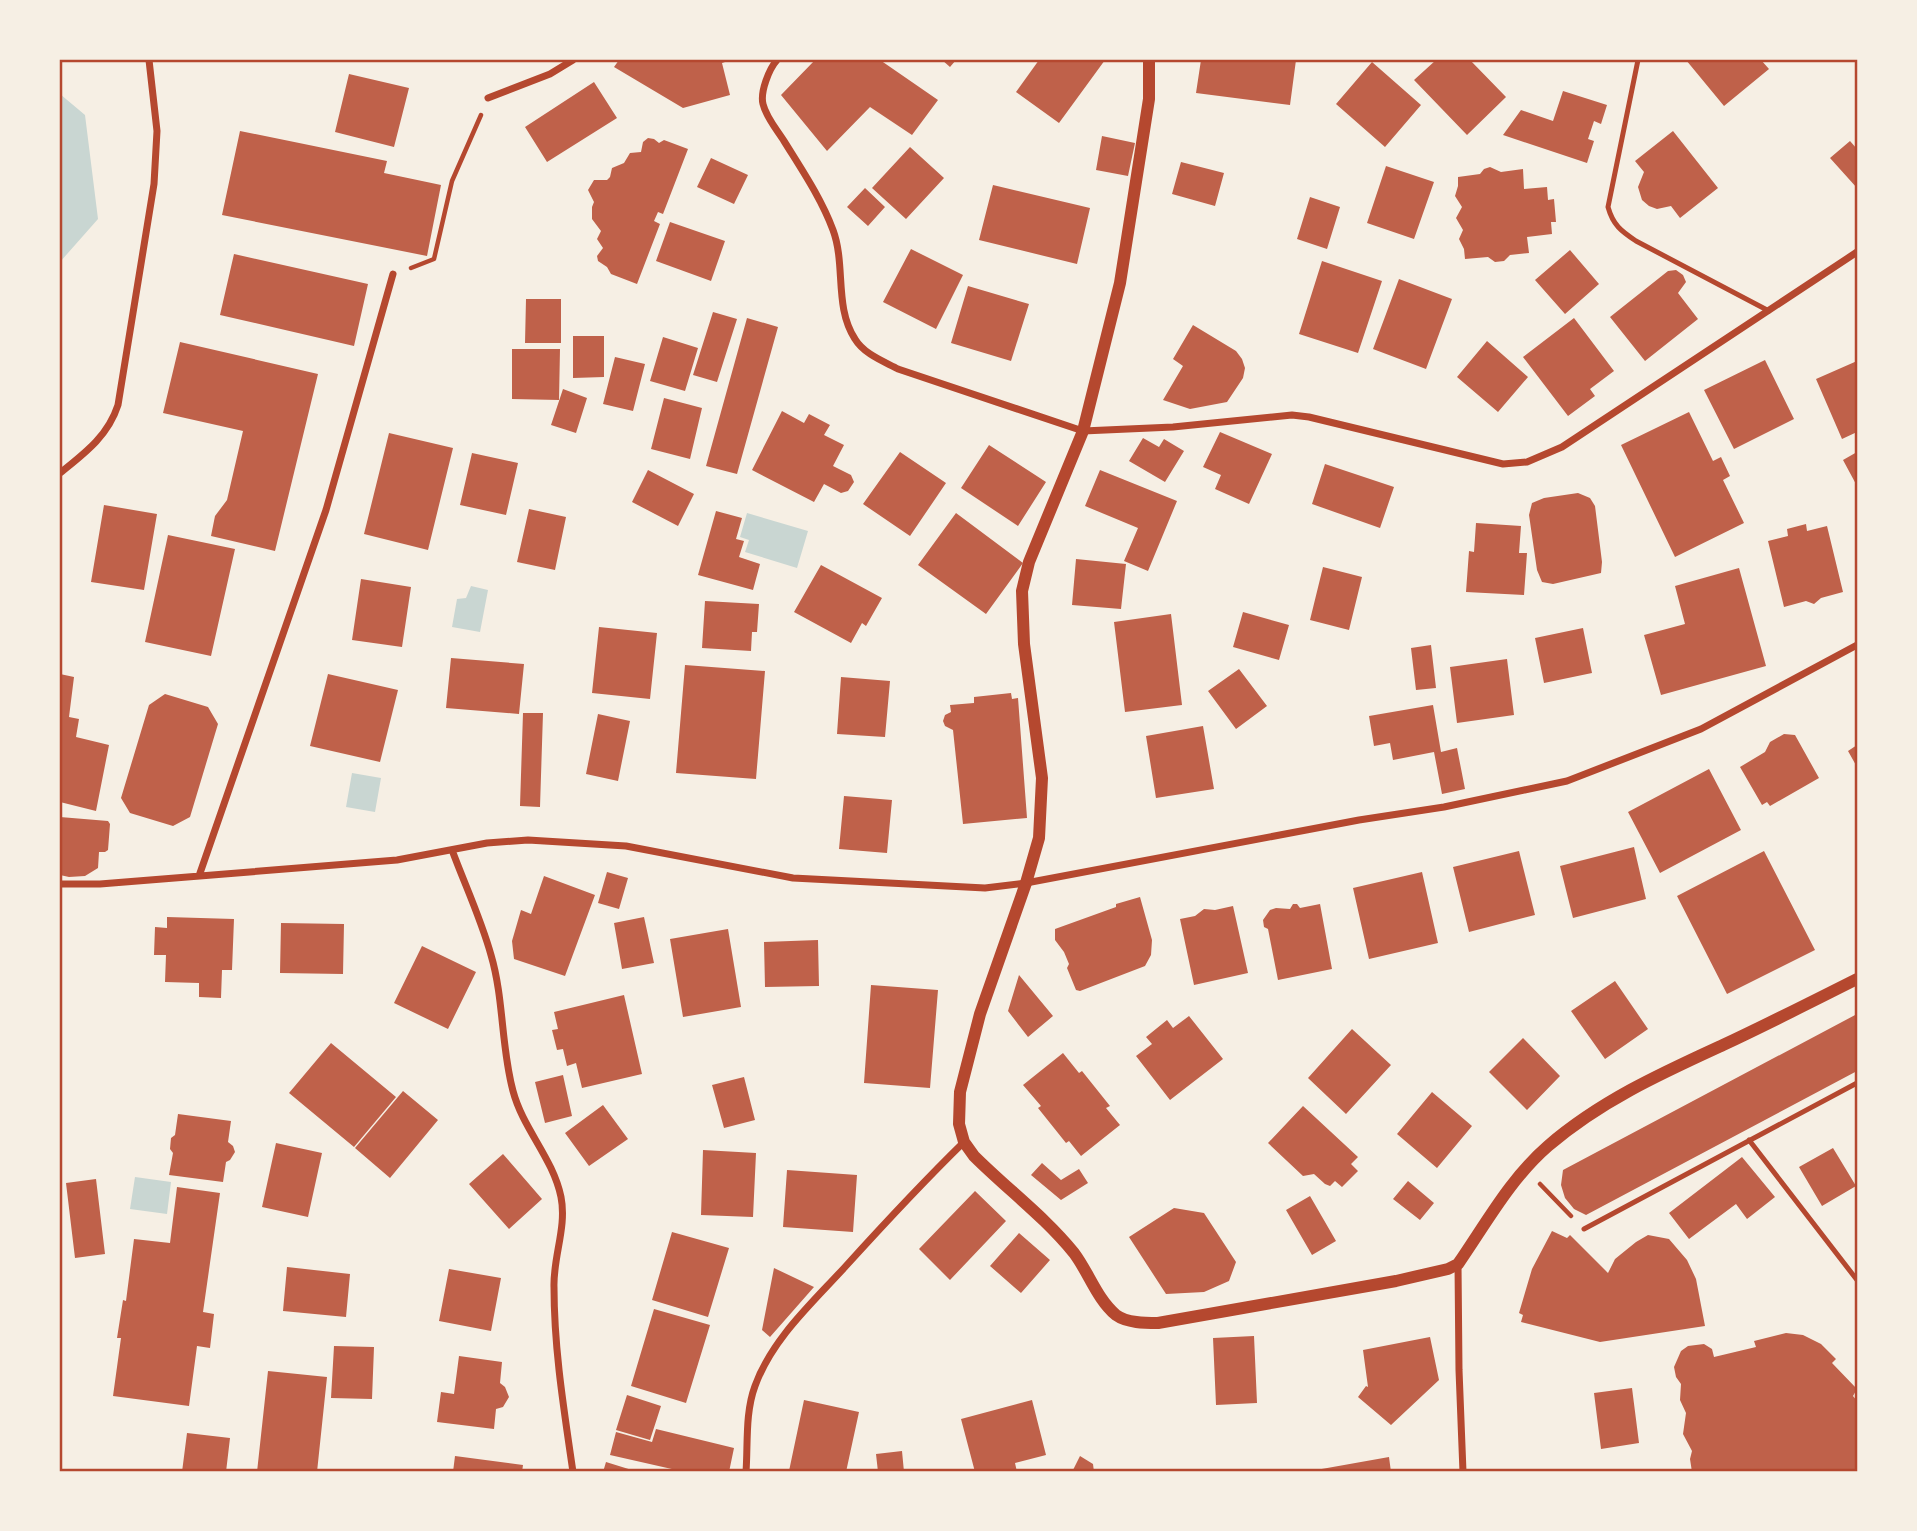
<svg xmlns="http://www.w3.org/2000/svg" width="1917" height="1531" font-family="Helvetica,sans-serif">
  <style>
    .water { fill: #c9d6d2 }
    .building { fill: #bf614a }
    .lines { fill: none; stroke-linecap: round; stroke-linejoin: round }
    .path { stroke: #b5482f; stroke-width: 4.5 }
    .service { stroke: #b5482f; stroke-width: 5 }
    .minor { stroke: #b5482f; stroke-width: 7 }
    .tertiary { stroke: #b5482f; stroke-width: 12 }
    .neatline { fill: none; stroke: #b5482f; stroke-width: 2.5 }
  </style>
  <rect width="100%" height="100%" fill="#f6efe4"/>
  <!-- water -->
  <path class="water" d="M60,94L85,115L98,219L60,262Z
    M747,513L808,531L797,568L745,552L749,540L740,537Z
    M471,586L488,590L480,632L452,627L457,599L466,598Z
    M352,773L381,778L375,812L346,807Z
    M135,1177L171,1182L167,1214L130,1209Z"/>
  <!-- building -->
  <path class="building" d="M619,60H731L722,63L730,95L683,108L614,67Z
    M815,60H880L938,100L912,135L870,107L827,151L781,95Z
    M942,60H956L950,67Z
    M1039,60H1105L1059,123L1016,92Z
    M1201,60H1296L1290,105L1196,93Z
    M1436,60H1470L1506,97L1467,135L1414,80Z
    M1686,60H1761L1769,69L1724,106Z
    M1372,62L1421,105L1385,147L1336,104Z
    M349,74L409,88L394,147L335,132Z
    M594,82L617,118L547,162L525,127Z
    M1563,91L1607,105L1601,124L1594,121L1588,139L1594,141L1587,163L1503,135L1521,110L1553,121Z
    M240,131L387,161L384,173L441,185L427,256L222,215Z
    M1673,131L1718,188L1680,218L1671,206L1657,209L1649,206L1642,200L1638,187L1644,172L1635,161Z
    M1102,136L1135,143L1128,176L1096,170Z
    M648,138L654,139L659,143L664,140L688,149L663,214L658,212L654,221L660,224L637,284L611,274L607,267L598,261L597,256L603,248L597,239L601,231L592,219V207L594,202L588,190L594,180H607L610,177L612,168L624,163L630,153L641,152L643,142Z
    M1850,141L1857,149V188L1830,158Z
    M910,147L944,178L906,219L872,188Z
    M711,158L748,175L734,204L697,187Z
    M1181,162L1224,173L1215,206L1172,194Z
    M1386,166L1434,182L1414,239L1367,223Z
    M1490,167L1501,172L1523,169L1524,189L1547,187L1548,200L1554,199L1556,222H1551L1552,234L1527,237L1529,253L1510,255L1504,261L1495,262L1488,257L1465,259L1464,249L1459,239L1463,230L1456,218L1462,207L1455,196L1458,186V177L1480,174L1484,169Z
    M993,185L1090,208L1077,264L979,240Z
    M865,188L885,207L868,226L847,207Z
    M1310,197L1340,207L1327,249L1297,239Z
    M670,222L725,241L711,281L656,261Z
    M911,249L963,275L936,329L883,302Z
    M1570,250L1599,284L1565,314L1535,280Z
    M234,254L368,284L354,346L220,315Z
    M1322,261L1382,281L1358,353L1299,334Z
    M1676,270L1683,275L1686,282L1678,293L1698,319L1645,361L1610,317L1668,271Z
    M1399,279L1452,299L1426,369L1373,349Z
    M968,286L1029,304L1011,361L951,343Z
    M526,299H561V343H525Z
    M713,312L737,319L717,382L693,375Z
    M747,318L778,327L737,474L706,466Z
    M1574,318L1614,371L1590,389L1595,396L1568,416L1523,357Z
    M1193,325L1236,351L1242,359L1245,368L1243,378L1227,402L1190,409L1163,400L1183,366L1173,359Z
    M573,336H604V377L573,378Z
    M663,337L698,348L685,391L650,381Z
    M1487,341L1528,377L1498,412L1457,377Z
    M180,342L318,374L275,551L211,536L215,516L227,500L243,431L163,413Z
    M512,349H560L559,400L512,399Z
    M615,357L645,364L633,411L603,404Z
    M1765,360L1794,419L1734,449L1704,390Z
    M1857,361V432L1842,439L1816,379Z
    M563,389L587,398L576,433L551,425Z
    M664,398L702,408L690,459L651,449Z
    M782,411L804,423L809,414L830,425L824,435L844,445L833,466L851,475L854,482L848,491L841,493L824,484L814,502L752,470Z
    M1689,412L1713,461L1721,457L1730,476L1723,480L1744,523L1675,557L1621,445Z
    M1220,432L1272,454L1249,504L1215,489L1221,475L1203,467Z
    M389,433L453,448L428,550L364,534Z
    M1143,438L1159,447L1164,439L1184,451L1165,482L1129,461Z
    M989,445L1046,482L1018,526L961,488Z
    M900,452L946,483L910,536L863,504Z
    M1857,452V486L1843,460Z
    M472,453L518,463L506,515L460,505Z
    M1325,464L1394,487L1380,528L1312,504Z
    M648,470L694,494L678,526L632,502Z
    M1100,470L1177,501L1148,571L1124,561L1138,528L1085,506Z
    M1578,493L1590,498L1595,506L1602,562L1601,573L1553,584L1542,582L1537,570L1529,515L1532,503L1544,498Z
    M104,505L157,514L144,590L91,582Z
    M529,509L566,517L555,570L517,562Z
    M716,511L742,518L736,539L744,541L739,557L760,564L753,590L698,575Z
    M956,513L1023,563L986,614L918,565Z
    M1476,523L1521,526L1519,553H1527L1524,595L1466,592L1469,551L1474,552Z
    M1806,524L1807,531L1827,526L1843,592L1821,598L1814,604L1806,601L1784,607L1768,541L1788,536L1787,529Z
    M168,535L235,549L211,656L145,642Z
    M1076,559L1126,564L1121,609L1072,605Z
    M821,565L882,598L866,626L862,623L851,643L794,612Z
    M1323,567L1362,577L1349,630L1310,620Z
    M1739,568L1766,666L1661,695L1644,635L1685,624L1675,586Z
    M361,579L411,587L402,647L352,640Z
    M705,601L759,604L757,632H752L751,651L702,648Z
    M1243,612L1289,625L1279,660L1233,647Z
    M1171,614L1182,705L1125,712L1114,622Z
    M599,627L657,633L650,699L592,693Z
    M1583,628L1592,673L1544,683L1535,638Z
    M1431,645L1436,688L1416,690L1411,648Z
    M451,658L524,664L519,714L446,708Z
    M1507,659L1514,715L1457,723L1450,667Z
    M685,665L765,671L756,779L676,773Z
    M1239,669L1267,706L1236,729L1208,691Z
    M60,674L74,677L69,717L79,719L76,737L109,745L96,811L60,802Z
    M328,674L398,690L380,762L310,746Z
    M841,677L890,681L885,737L837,734Z
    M1011,693L1012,699L1018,698L1027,818L963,824L953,730L945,726L943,721L945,715L951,712L950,705L974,703V697Z
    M165,694L208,707L218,724L190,817L173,826L130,813L121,798L149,705Z
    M1433,705L1441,752L1457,748L1465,789L1442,794L1434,752L1393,760L1390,743L1374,746L1369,716Z
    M523,713H543L540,807L520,806Z
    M598,714L630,721L618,781L586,774Z
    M1203,726L1214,789L1156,798L1146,736Z
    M1784,734L1795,735L1819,778L1770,806L1767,802L1762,805L1740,767L1765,752L1770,742Z
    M1857,745V767L1848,751Z
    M1709,769L1741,830L1660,873L1628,812Z
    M844,796L892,800L887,853L839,849Z
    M60,817L108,821L110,824L108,850L105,852H99L98,868L85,876L69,877L60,875Z
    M1634,847L1646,899L1573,918L1560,866Z
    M1519,851L1535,915L1469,932L1453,867Z
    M1764,851L1815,950L1727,994L1677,896Z
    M607,872L628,878L619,909L598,903Z
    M1422,872L1438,943L1369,959L1353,888Z
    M544,876L595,895L565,976L514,959L512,941L521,910L531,914Z
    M1140,897L1152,940L1151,955L1145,966L1080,991L1076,990L1067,968L1069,964L1064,952L1055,940V929L1116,907V904Z
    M1293,904H1297L1300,908L1320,904L1332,969L1278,980L1268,929L1264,927L1263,920L1270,910L1276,908L1290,909Z
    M1233,906L1248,973L1194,985L1180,919L1195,916L1204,909L1215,910Z
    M167,917L234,919L232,970H222L221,998L199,997V983L165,982L166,955H154L155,927L167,928Z
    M644,917L654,963L622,969L614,923Z
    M281,923L344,924L343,974L280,973Z
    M728,929L741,1007L683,1017L670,939Z
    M818,940L819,986L765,987L764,942Z
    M422,946L476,972L448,1029L394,1003Z
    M1019,975L1053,1016L1028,1037L1008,1011Z
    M1615,981L1648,1029L1605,1059L1571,1011Z
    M871,985L938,990L930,1088L864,1083Z
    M624,995L642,1074L582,1088L576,1063L567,1066L563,1049L557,1050L552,1030L558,1029L554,1012Z
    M1857,1014V1071L1586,1215L1574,1209L1565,1198L1561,1185L1563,1170Z
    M1189,1016L1223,1059L1170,1100L1136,1056L1152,1044L1146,1037L1167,1020L1173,1028Z
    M1352,1029L1391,1065L1346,1114L1308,1078Z
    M1523,1038L1560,1076L1527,1110L1489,1072Z
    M331,1043L396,1097L354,1147L289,1093Z
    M1063,1053L1079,1073L1082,1071L1110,1106L1106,1108L1120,1125L1081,1156L1069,1141L1066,1143L1038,1108L1041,1106L1023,1085Z
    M563,1075L572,1116L545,1123L535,1082Z
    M744,1077L755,1120L724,1128L712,1085Z
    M403,1091L438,1120L390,1178L355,1148Z
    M1432,1092L1472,1126L1437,1168L1397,1134Z
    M603,1105L628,1139L589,1166L565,1133Z
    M1303,1106L1358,1157L1351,1164L1358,1171L1342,1187L1335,1181L1330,1186L1325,1184L1314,1174L1303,1176L1268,1143Z
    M178,1114L231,1121L228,1142L233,1146L235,1152L230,1160L226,1162L223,1182L169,1175L173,1153L170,1149L171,1138L175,1135Z
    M276,1143L322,1153L308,1217L262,1207Z
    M1833,1148L1856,1186L1822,1206L1799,1167Z
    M703,1150L756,1153L753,1217L701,1215Z
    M503,1154L542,1199L509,1229L469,1184Z
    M1742,1157L1775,1197L1747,1219L1736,1204L1689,1239L1669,1213Z
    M1042,1163L1061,1180L1079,1169L1088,1183L1061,1200L1031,1175Z
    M787,1170L857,1175L853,1232L783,1227Z
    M96,1179L105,1254L75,1258L66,1183Z
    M1408,1181L1434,1203L1420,1220L1393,1199Z
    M177,1187L220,1193L203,1312L214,1314L210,1348L197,1346L189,1406L113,1396L121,1338H117L123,1300L126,1301L134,1239L170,1243Z
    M975,1191L1006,1221L950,1280L919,1249Z
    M1310,1196L1336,1241L1312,1255L1286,1210Z
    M1174,1208L1204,1213L1236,1262L1229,1281L1204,1292L1166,1294L1129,1237Z
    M1552,1231L1567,1238L1570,1235L1608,1273L1615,1259L1636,1242L1648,1235L1669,1239L1687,1260L1696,1279L1705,1326L1600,1342L1521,1322L1523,1315L1519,1313L1532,1269Z
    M672,1232L729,1248L708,1317L652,1300Z
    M1019,1233L1050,1260L1021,1293L990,1266Z
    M287,1267L350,1274L346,1317L283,1311Z
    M774,1268L814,1287L770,1337L762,1330Z
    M449,1269L501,1278L491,1331L439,1321Z
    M654,1309L710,1325L686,1403L631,1386Z
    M1786,1333L1803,1335L1821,1344L1836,1359L1832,1363L1857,1389L1853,1396L1857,1401V1468L1850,1472H1692L1690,1459L1692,1451L1683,1434L1686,1413L1680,1400L1681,1384L1676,1377L1674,1367L1681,1351L1688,1346L1704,1344L1712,1349L1714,1357L1756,1347L1754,1341Z
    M1254,1336L1257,1403L1216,1405L1213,1338Z
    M1430,1337L1439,1380L1391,1425L1358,1397L1366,1386L1368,1387L1363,1350Z
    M334,1346L374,1347L372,1399L331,1398Z
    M459,1356L502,1362L500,1383L505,1387L509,1397L503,1407L496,1409L494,1429L437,1422L441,1392L454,1394Z
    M268,1371L327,1377L317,1472H257Z
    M1632,1388L1639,1443L1601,1449L1594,1393Z
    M627,1395L661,1406L650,1440L616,1430Z
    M804,1400L859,1412L846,1472L789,1471Z
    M1032,1400L1046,1455L1015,1463L1017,1472H975L961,1419Z
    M656,1429L734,1448L729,1472H685L610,1455L616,1432L652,1442Z
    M187,1433L230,1438L226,1472H182Z
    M902,1451L904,1472H878L876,1454Z
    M455,1456L523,1465L522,1472H453Z
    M1080,1456L1093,1464L1094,1472H1072Z
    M1389,1457L1391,1472H1316V1470Z
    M606,1462L635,1471V1472H603Z"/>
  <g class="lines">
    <!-- path -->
    <path class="path" d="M411,268L434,259L452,181L481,115
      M1540,1184L1571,1216"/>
    <!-- service -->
    <path class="service" d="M1638,60L1608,207C1613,225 1621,231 1636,241L1769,311
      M1749,1140L1857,1280
      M1584,1229L1857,1083"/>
    <!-- minor -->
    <path class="minor" d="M777,60C769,69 760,92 763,104C766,117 777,130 784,141C802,170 821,198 833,230C846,265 834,307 855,339C864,354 883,361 898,369L1083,431L1173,427L1292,415L1309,417L1503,464L1527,462L1562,447L1857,252
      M488,98L550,74L573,60
      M60,473C85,453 108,436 118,405L154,184L157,131L149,60
      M452,850C465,885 481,919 491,955C504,999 501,1047 513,1091C523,1129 553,1158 561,1197C567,1227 553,1257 554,1287C554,1349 564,1410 573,1472
      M199,876L326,510L393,274
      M60,884H100L397,860L487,843L528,840L626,846L793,878L985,888L1026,883L1359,820L1444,807L1567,781L1701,729L1857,645
      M1458,1264L1459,1370L1463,1472
      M746,1472C748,1444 745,1413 755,1386C772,1339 812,1303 845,1267C884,1224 923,1182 964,1142"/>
    <!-- tertiary -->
    <path class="tertiary" d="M1149,60V99L1120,283L1083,431L1029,562L1022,591L1024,644L1042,778L1039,838L1026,883L980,1014L960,1092L959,1124L964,1142L974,1156C1007,1189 1045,1217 1074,1253C1089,1273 1097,1299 1116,1315C1127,1323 1145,1323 1158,1323L1396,1281L1448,1269L1458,1264C1487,1222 1510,1179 1548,1146C1600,1101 1662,1073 1723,1045C1768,1024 1813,1001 1857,979"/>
  </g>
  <!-- border -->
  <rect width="1917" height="1531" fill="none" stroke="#f6efe4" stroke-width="122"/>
  <rect x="61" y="61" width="1795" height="1409" class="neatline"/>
</svg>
